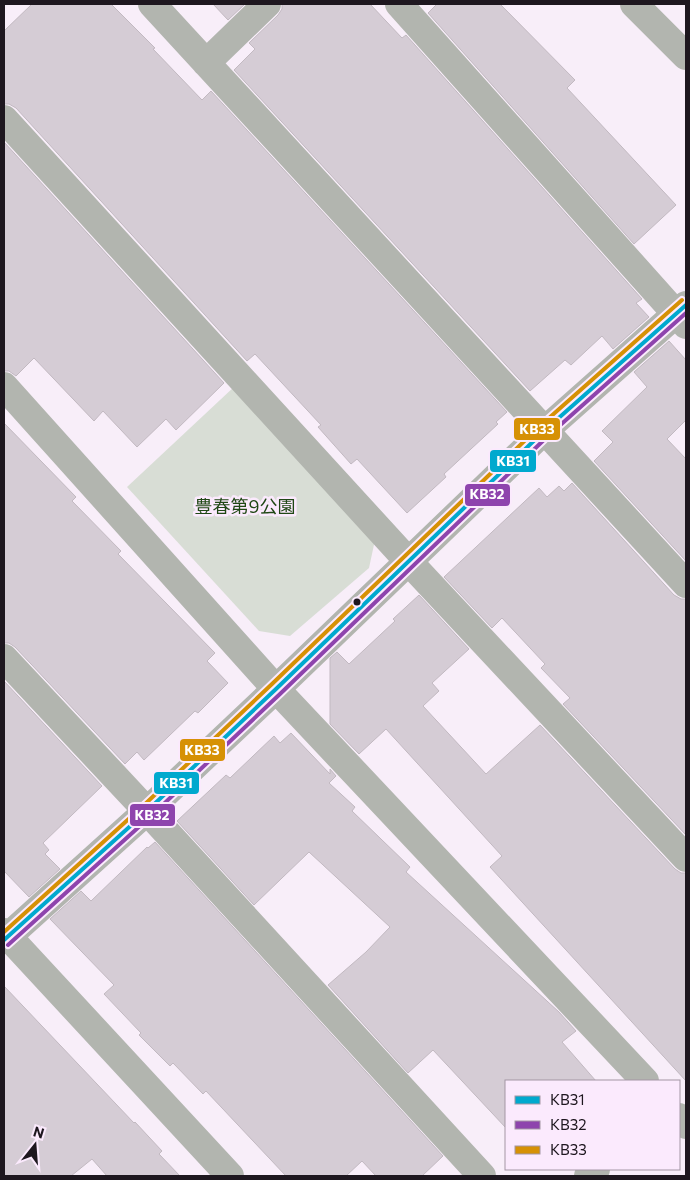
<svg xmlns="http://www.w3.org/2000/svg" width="690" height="1180" font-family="Commissioner,'Noto Sans JP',sans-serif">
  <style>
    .green { fill: #d8ddd5 }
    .building { fill: #d5ccd5; stroke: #c2b9c1 }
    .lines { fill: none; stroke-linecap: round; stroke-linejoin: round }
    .minor { stroke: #b2b5af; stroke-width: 28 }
    .bus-1-casing { stroke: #fbeafd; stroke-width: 8 }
    .bus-2-casing { stroke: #fbeafd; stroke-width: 8 }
    .bus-3-casing { stroke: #fbeafd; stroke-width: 8 }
    .bus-1 { stroke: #00a9ce; stroke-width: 4 }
    .bus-2 { stroke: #8e44ad; stroke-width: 4 }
    .bus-3 { stroke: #d69105; stroke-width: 4 }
    .bus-dot { fill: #1e171f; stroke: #fbeafd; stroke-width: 2 }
    .labels { text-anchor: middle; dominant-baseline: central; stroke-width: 5; stroke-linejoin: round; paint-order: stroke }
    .park-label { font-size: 18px; fill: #204815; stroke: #fbeafd }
    .line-badge { stroke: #fbeafd; stroke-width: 2 }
    .badge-label { font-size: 14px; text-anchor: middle; font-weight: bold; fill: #fff }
  </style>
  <rect width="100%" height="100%" fill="#f8eef9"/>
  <!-- green -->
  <path class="green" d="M235,386L375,540L369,568L290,636L259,631L127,487Z"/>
  <!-- building -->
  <path class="building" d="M32,4H111L155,48L153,49L202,100L211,91L507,412L496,422L498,424L444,474L446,477L407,513L357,459L351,464L318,427L321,425L255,354L247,361L16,108L9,104H4V31Z
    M213,4H245L228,20Z
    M282,4H370L402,38L406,35L642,299L636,303L649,317L613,349L602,336L571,365L565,360L530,391L234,70L255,49L249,43L278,15L282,9Z
    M437,4H500L575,80L567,88L676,205L634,244L428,13Z
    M4,142L224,383L176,430L166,419L137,447L103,411L94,421L34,358L16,376L9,371H4Z
    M669,341L686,360V420L667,439L686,459V561L594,461L613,442L602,431L647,387L634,372Z
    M4,423L76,497L72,501L121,551L118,554L215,653L207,661L228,683L198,713L195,711L144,760L137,752L125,764L15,647L9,643H4Z
    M572,483L674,595L681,599H686V835L563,704L570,698L541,668L545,664L502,618L492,628L444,577L539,488L547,497L559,486L564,491Z
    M419,595L469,649L432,683L439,691L423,706L486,774L540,725L675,869L681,873H686V1081L490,867L502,856L386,729L359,754L330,724V658L337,652L349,664L395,621L393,619Z
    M4,681L102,786L43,843L49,850L45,854L60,869L29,897L4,871Z
    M291,733L330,774V769L336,776L329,783L355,807L352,811L410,867L406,872L559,1012L576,1031L562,1042L596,1081H506V1128L433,1050L408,1073L328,985L366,952L390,927L309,852L254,905L177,821L226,775L230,778L274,736L280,743Z
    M155,842L443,1156L422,1176H376L362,1161L346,1176H286L206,1091L203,1094L173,1063L170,1066L139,1035L141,1033L104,994L114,985L50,919L81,891L91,901L147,847L148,848Z
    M4,986L134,1123L135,1122L162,1151L159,1154L180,1176H107L92,1159L71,1176H4Z"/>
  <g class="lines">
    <!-- minor -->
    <path class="minor" d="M152,4L686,584
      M399,4L686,325
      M634,4L686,56
      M206,63L267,4
      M4,119L409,562L686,858
      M4,386L276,689L645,1081
      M4,658L147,811L482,1176
      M4,932L230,1176
      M4,940L147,811L276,689L544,431L686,305
      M679,1117L686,1125
      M588,1176L596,1169"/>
    <!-- bus-1 casing -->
    <g class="bus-1-casing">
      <path id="bus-1" d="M4,940L147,811L276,689L544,431L686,305"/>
    </g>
    <!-- bus-2 casing -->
    <g class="bus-2-casing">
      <path id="bus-2" d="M8,945L151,816L280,694L548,436L686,313"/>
    </g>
    <!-- bus-3 casing -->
    <g class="bus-3-casing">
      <path id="bus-3" d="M4,932L143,806L272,684L540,426L682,300"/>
    </g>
    <!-- bus-1 -->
    <use href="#bus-1" class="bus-1"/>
    <!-- bus-2 -->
    <use href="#bus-2" class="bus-2"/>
    <!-- bus-3 -->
    <use href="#bus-3" class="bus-3"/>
  </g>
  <!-- markers -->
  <circle class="bus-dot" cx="357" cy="602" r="4.5"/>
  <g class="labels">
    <!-- park labels -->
    <g class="park-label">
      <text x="245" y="506">豊春第9公園</text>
    </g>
  </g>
  <g class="line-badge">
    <rect x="513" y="417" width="48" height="24" rx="5" fill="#d69105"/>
    <rect x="489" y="449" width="48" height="24" rx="5" fill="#00a9ce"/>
    <rect x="464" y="483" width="47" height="24" rx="5" fill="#8e44ad"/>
    <rect x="179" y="738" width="47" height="24" rx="5" fill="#d69105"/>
    <rect x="153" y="771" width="47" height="24" rx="5" fill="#00a9ce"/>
    <rect x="129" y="803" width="47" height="24" rx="5" fill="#8e44ad"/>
  </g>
  <g class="badge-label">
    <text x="537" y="434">KB33</text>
    <text x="513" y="466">KB31</text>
    <text x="487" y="499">KB32</text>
    <text x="202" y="755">KB33</text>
    <text x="176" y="788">KB31</text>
    <text x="152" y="820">KB32</text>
  </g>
  <!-- border -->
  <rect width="690" height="1180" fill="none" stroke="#1e171f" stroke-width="10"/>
  <!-- legend -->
  <rect x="505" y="1080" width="175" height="90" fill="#fbeafd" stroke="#a396a4"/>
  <rect x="515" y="1096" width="25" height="8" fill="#00a9ce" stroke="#a396a4"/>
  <text x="550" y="1105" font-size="15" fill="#1e171f">KB31</text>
  <rect x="515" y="1121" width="25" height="8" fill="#8e44ad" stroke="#a396a4"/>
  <text x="550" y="1130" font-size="15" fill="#1e171f">KB32</text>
  <rect x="515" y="1146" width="25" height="8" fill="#d69105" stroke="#a396a4"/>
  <text x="550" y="1155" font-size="15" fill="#1e171f">KB33</text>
  <!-- north arrow -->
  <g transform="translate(35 1145) rotate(17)" stroke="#fbeafd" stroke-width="4" paint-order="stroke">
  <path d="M0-4L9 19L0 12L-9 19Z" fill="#1e171f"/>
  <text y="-8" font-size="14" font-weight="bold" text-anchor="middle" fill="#1e171f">N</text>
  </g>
</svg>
